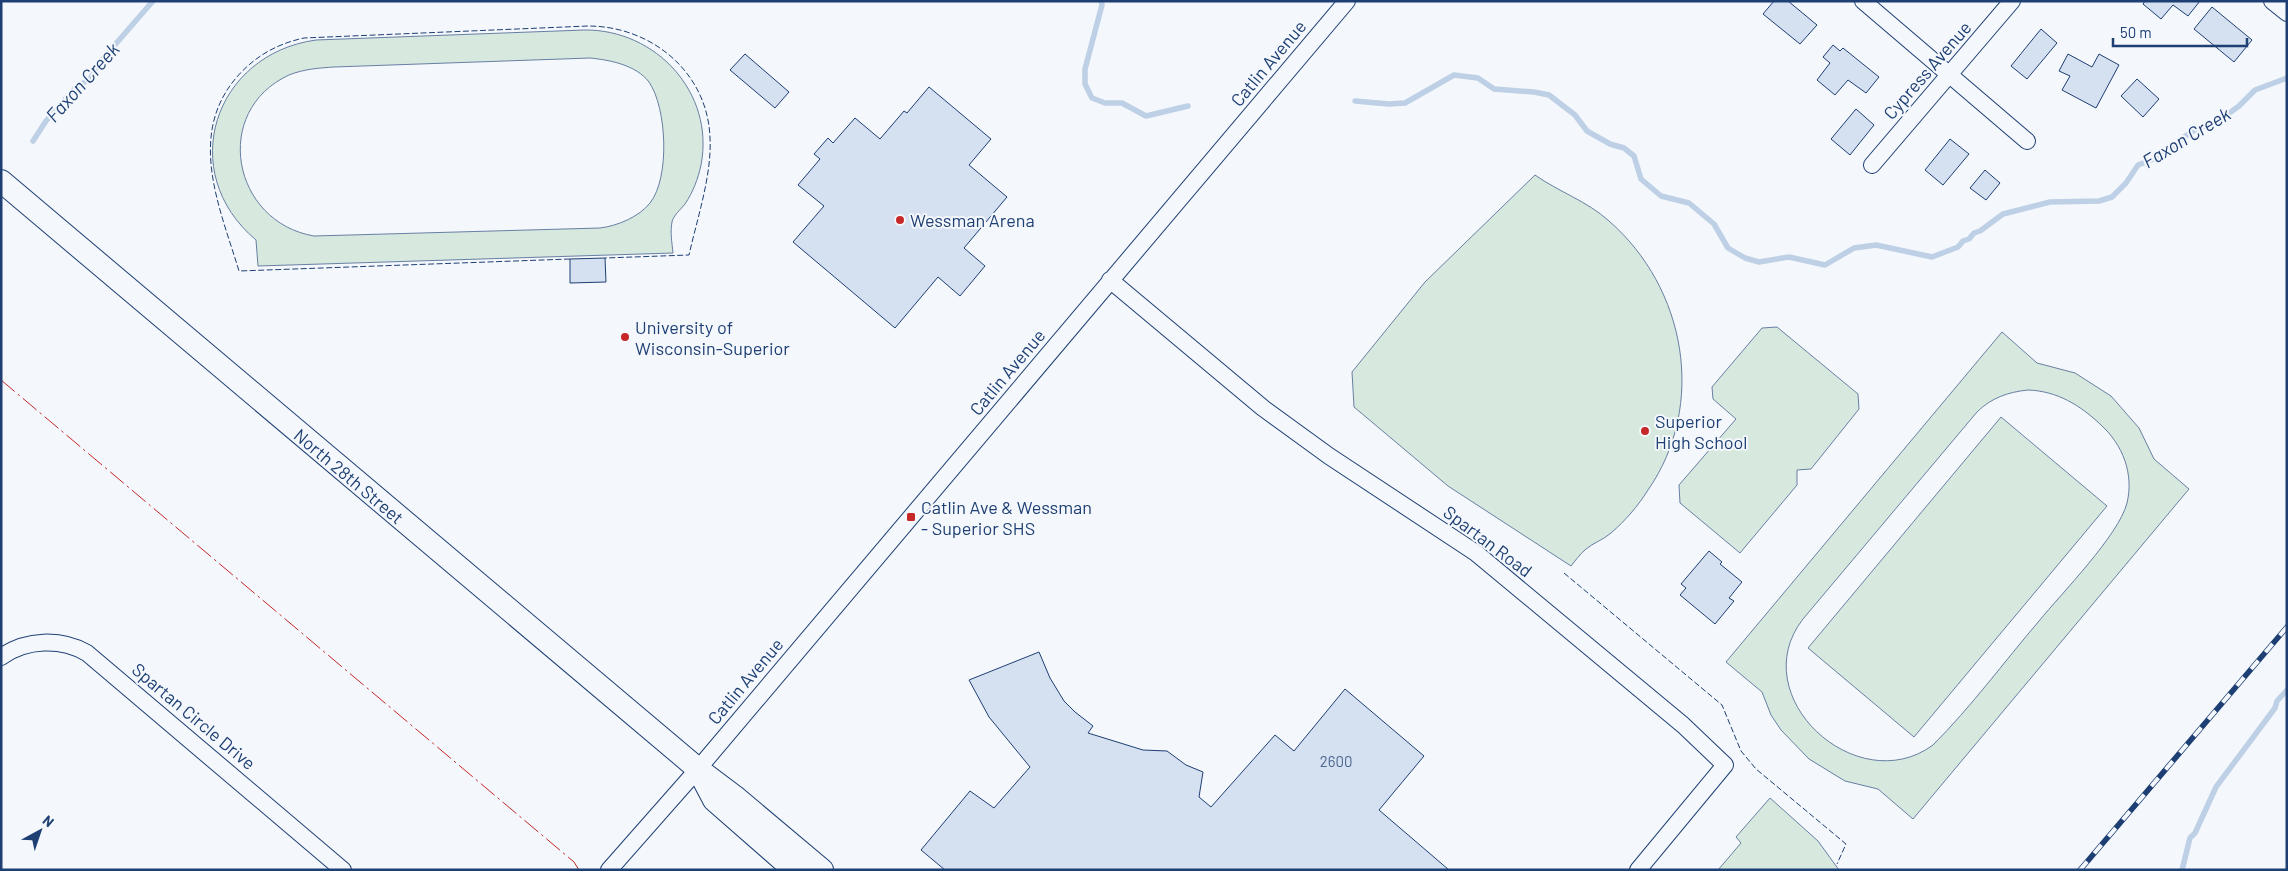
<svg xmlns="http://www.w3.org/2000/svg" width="2288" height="871" font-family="Barlow,sans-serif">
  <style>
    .green { fill: #d7e8df; stroke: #687fa3; fill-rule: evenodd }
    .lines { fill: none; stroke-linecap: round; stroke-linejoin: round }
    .stream { stroke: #bed0e5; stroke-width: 5.5 }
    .building { fill: #d5e0f0; stroke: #1d3f73 }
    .minor-casing { stroke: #1d3f73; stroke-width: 18 }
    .secondary-casing { stroke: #1d3f73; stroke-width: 24 }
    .minor { stroke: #f4f7fb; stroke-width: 16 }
    .secondary { stroke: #f4f7fb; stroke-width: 22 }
    .rail-casing { stroke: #1d3f73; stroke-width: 5.5 }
    .rail { stroke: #f4f7fb; stroke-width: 4; stroke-dasharray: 11; stroke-linecap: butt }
    .fence { stroke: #1d3f73; stroke-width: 1; stroke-dasharray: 6 2.5; stroke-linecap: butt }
    .power { stroke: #c62828; stroke-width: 1; stroke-dasharray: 18 4 2.5 4; stroke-linecap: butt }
    .poi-dot { fill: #c62828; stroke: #f4f7fb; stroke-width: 2 }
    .labels { text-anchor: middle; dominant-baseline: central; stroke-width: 4; stroke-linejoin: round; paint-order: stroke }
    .number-label { font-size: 15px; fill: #4b6792 }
    .street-label { font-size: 18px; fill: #1d3f73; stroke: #f4f7fb }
    .poi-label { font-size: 18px; fill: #1d3f73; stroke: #f4f7fb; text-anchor: start }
    .water-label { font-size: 19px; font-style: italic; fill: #1d3f73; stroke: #f4f7fb }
  </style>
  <rect width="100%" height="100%" fill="#f4f7fb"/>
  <!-- green -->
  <path class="green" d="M584,30C656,29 715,93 701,165C698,179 693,192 685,204C681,209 673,216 672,222C670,232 672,243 673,253L258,266L256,240C175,172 214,54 316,40ZM590,58C610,60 636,65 649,82C667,108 670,178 650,203C639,217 617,226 600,228L314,236C232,222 211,111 289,75C304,69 319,68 334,67Z
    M1535,175C1559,192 1587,201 1609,221C1686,288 1707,405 1648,490C1638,506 1625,521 1611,533C1603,540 1593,543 1586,549C1580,554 1575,561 1571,566L1448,486L1354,407L1352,372L1425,282Z
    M1777,327L1858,394L1859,409L1811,469L1797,470V485L1740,553L1680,503L1679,485L1736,419L1713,399L1712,387L1762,328Z
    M2002,332L2037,363L2075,373L2111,396L2139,428L2154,459L2189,489L1913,819L1878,789L1845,781L1809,759L1781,730L1771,715L1762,692L1726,662ZM2028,390C2057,391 2080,405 2101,425C2123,445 2134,474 2127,503C2119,535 2061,594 2039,621C2004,662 1971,707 1933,745C1857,801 1743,696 1803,619L1977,412C1991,398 2008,392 2028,390Z
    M2001,417L2107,506L1914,737L1808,648Z
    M1770,798L1818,841L1839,870H1718L1741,843L1736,837Z"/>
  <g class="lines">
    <!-- stream -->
    <path class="stream" d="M1101,1L1102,5L1085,69V84L1092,98L1105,103H1122L1146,116L1188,106
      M1355,101L1389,104L1405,103L1454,75L1478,78L1494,89L1534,92L1549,95L1575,115L1587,131L1610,144L1624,148L1634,156L1641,179L1661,196L1689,203L1714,224L1728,248L1745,258L1759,262L1789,257L1825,265L1854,248L1876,245L1932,257L1958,247L1963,241L1969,239L1974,233L1980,231L2003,214L2050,202L2099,201L2112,197L2126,183L2138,165L2164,155L2184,137L2198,128L2217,122L2239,106L2255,90L2287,78
      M33,141L46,121L75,88L90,79L100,62L153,1
      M2182,870L2190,838L2195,833L2216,787L2275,708L2277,701L2287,690"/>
  </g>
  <!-- building -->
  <path class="building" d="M1774,1H1788L1817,25L1800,44L1763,14Z
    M2145,1H2200L2188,16L2173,5L2161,19L2143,4Z
    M2212,7L2252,40L2234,62L2194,29Z
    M2041,29L2057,43L2027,79L2011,66Z
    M1833,45L1840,51L1843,48L1879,77L1866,93L1848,80L1835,95L1817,80L1830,63L1823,57Z
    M745,54L789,92L775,108L730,70Z
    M2068,54L2092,67L2099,54L2119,65L2096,108L2062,90L2070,76L2059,71Z
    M2137,79L2159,99L2143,117L2121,96Z
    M929,87L991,139L969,165L1007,197L964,248L985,266L960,296L938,277L895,328L793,242L824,206L798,185L820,159L814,154L828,138L833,143L855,118L880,139L904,111L907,113Z
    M1856,109L1874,125L1850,155L1831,139Z
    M1950,139L1969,154L1943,185L1925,170Z
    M1985,170L2000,183L1986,200L1970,188Z
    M605,258L606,282L570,283V259Z
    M1709,551L1722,562L1720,564L1742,582L1729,598L1734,601L1715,624L1680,595L1686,588L1681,584Z
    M1039,652L1050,678L1064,701L1075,712L1093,726L1088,733L1143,750L1167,751L1186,765L1203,772L1199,797L1211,807L1275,735L1294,751L1345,689L1424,756L1379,810L1449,870H945L921,850L970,791L994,808L1030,767L989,717L969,680Z"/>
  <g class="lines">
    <!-- minor casing -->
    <g class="minor-casing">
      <path id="minor" d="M1863,1L2027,141
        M2272,1L2287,13
        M1872,165L2012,1
        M1110,280L1263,408L1329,456L1476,553L1683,725L1725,765L1638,870
        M1,657C26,639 61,638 87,653L343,870
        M609,870L698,769L1347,1"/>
    </g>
    <!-- secondary casing -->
    <g class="secondary-casing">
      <path id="secondary" d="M1,181L698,769L734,796L822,870
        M704,781L714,800L794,870"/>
    </g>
    <!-- minor -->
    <use href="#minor" class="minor"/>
    <!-- secondary -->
    <use href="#secondary" class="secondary"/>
    <!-- rail casing -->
    <g class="rail-casing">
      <path id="rail" d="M2080,870L2287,627"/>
    </g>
    <!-- rail -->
    <use href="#rail" class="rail"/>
    <!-- fence -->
    <path class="fence" d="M570,259L239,271C220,208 187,136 236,78C254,57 276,44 304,38L588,26C652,26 708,73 710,138C712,175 697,219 689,255L605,258
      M1564,573L1722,705L1741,751L1756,769L1846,844L1837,864"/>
    <!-- power -->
    <path class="power" d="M1,380L574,862L579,870"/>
  </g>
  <!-- markers -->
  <g class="poi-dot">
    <circle cx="900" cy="220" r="5"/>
    <circle cx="625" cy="337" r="5"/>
    <circle cx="1645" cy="431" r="5"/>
    <rect x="906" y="512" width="10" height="10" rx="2.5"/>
  </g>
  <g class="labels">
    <!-- number labels -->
    <g class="number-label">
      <text x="1336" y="761">2600</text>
    </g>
    <!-- street labels -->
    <g class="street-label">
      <text transform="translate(1268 63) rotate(-50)">Catlin Avenue</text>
      <text transform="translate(1927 70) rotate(-49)">Cypress Avenue</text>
      <text transform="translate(1007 372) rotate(-50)">Catlin Avenue</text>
      <text transform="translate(349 476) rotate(40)">North 28th Street</text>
      <text transform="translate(1488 541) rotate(37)">Spartan Road</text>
      <text transform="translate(745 681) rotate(-50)">Catlin Avenue</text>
      <text transform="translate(194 716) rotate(40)">Spartan Circle Drive</text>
    </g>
    <!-- poi labels -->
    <g class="poi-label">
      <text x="910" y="220">Wessman Arena</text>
      <text x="635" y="327">University of<tspan x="635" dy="21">Wisconsin-Superior</tspan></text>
      <text x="1655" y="421">Superior<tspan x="1655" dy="21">High School</tspan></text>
      <text x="921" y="507">Catlin Ave &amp; Wessman<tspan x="921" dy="21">- Superior SHS</tspan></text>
    </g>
    <!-- water labels -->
    <g class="water-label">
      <text transform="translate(82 82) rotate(-48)">Faxon Creek</text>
      <text transform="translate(2186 137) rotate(-31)">Faxon Creek</text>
    </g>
  </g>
  <!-- border -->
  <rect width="2288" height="871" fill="none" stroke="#1d3f73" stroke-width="5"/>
  <!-- north arrow -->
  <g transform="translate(40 831) rotate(40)" stroke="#f4f7fb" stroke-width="4" paint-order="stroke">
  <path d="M0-4L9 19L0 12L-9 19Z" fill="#1d3f73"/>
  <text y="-8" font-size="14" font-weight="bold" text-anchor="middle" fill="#1d3f73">N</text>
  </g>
  <!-- scale -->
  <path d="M2113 38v8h134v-8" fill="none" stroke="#1d3f73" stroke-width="2.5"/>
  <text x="2120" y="38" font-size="15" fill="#1d3f73" stroke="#f4f7fb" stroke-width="4" paint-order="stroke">50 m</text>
</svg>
